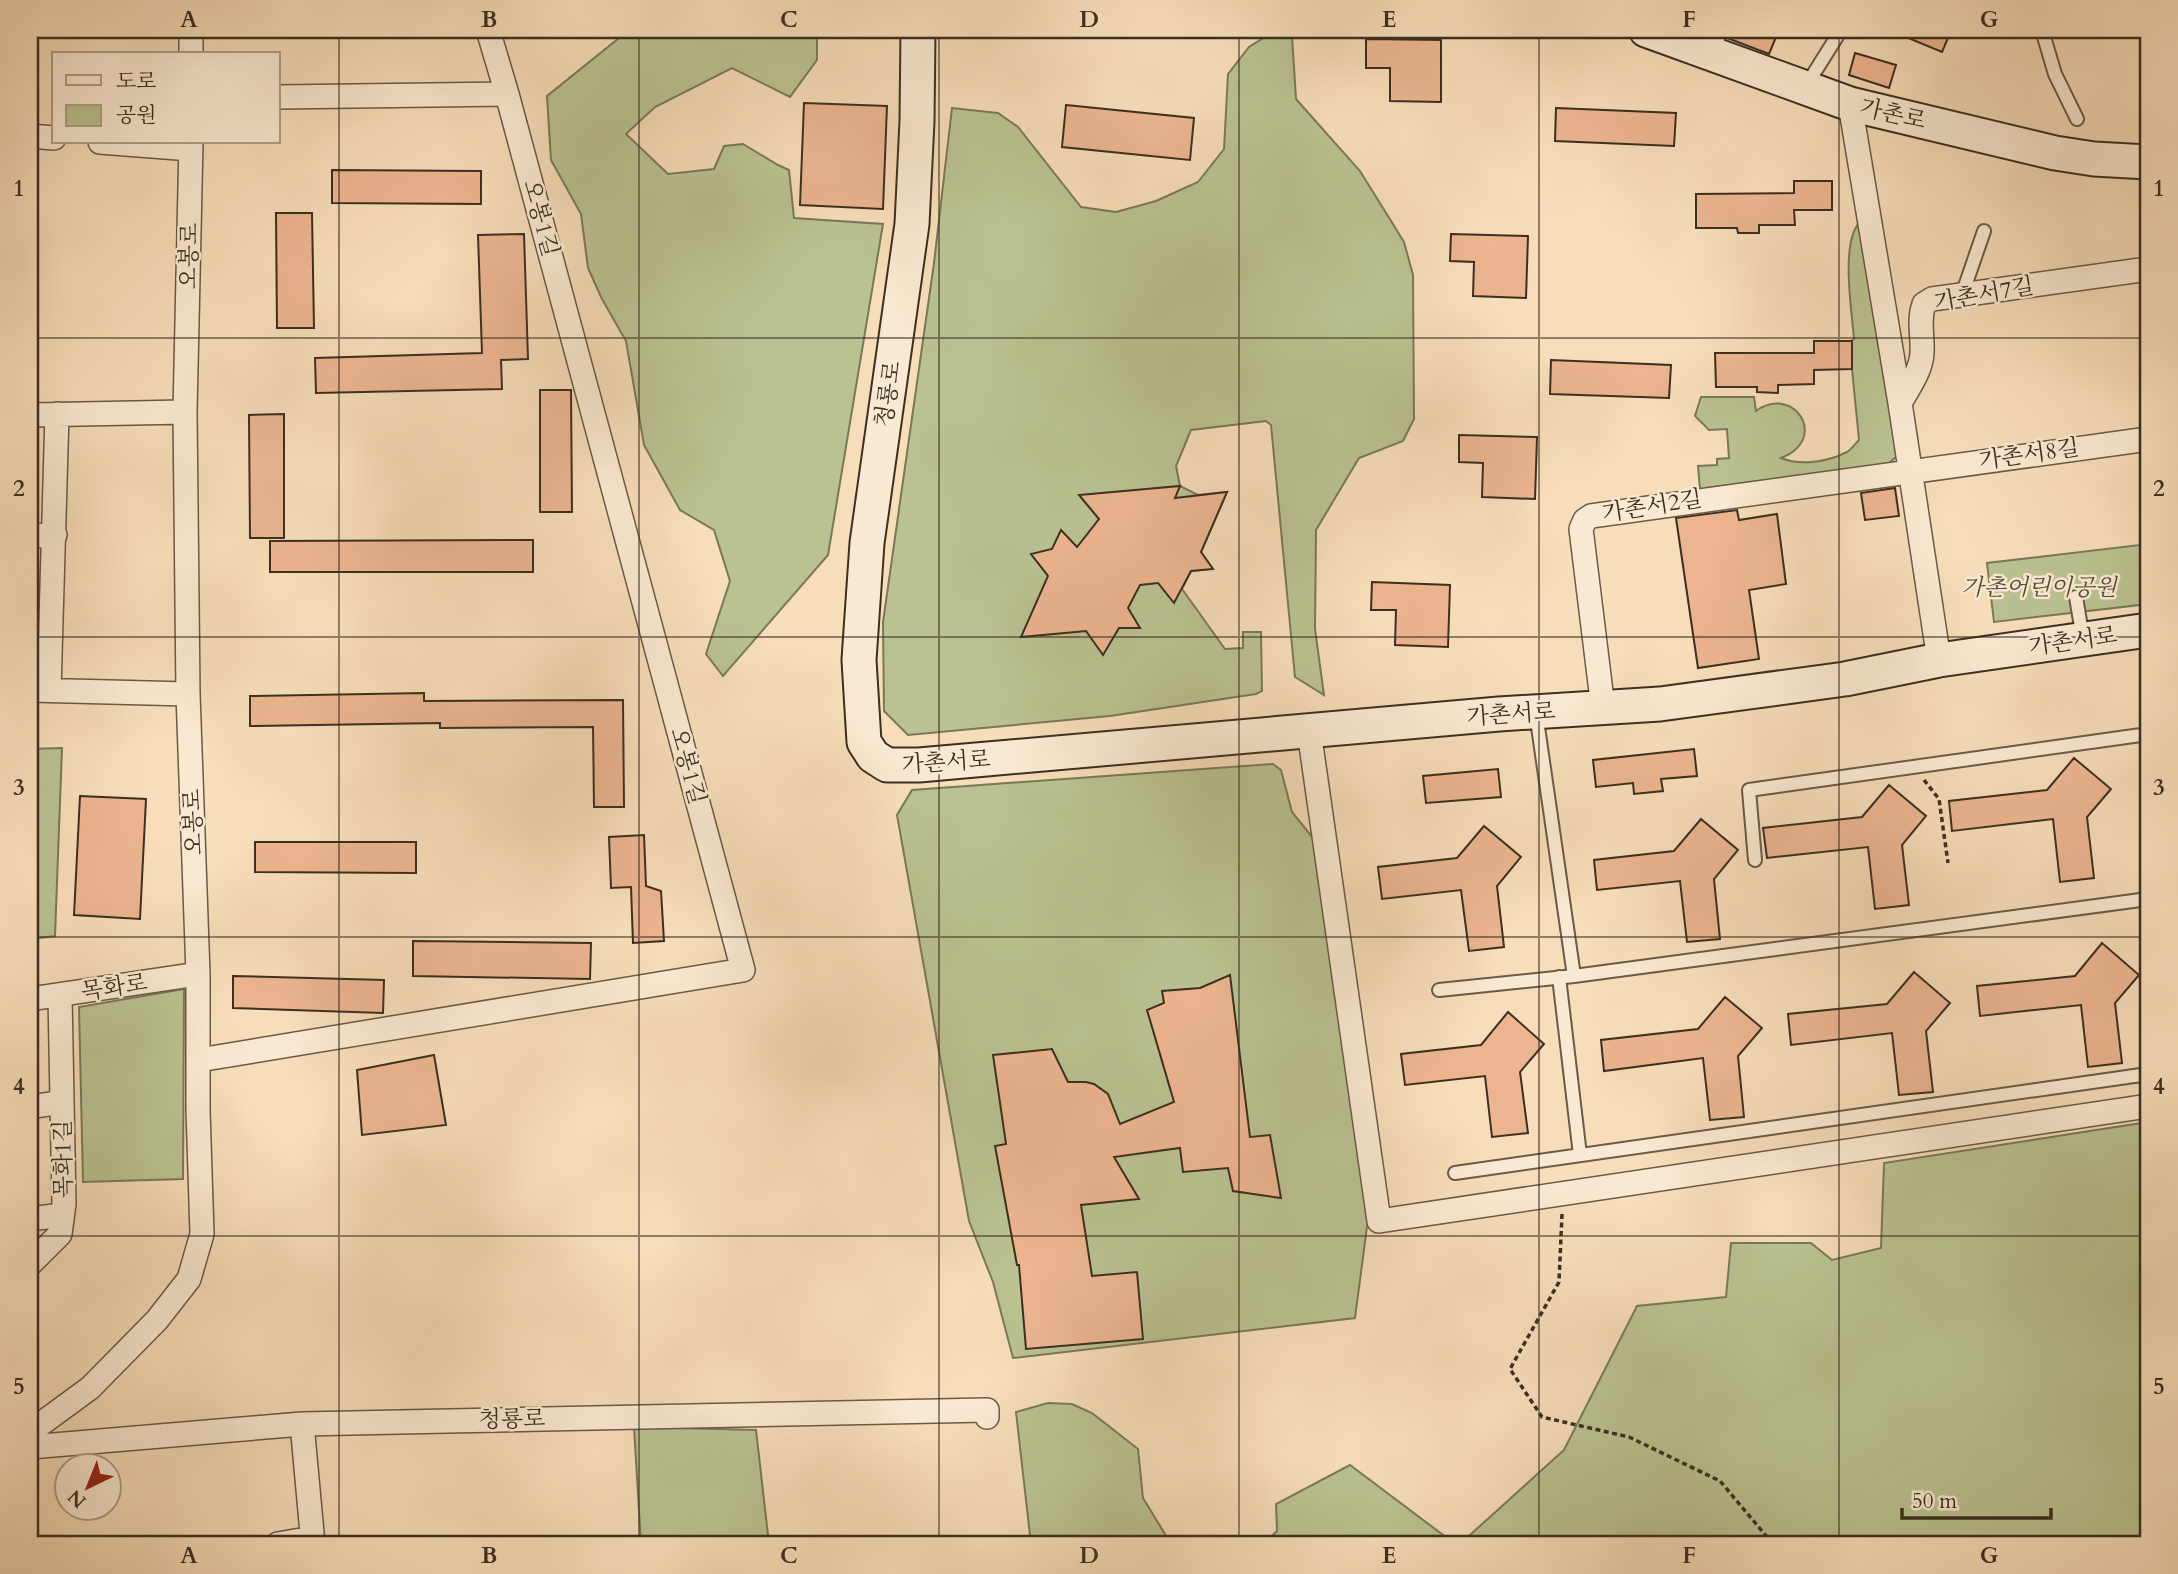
<svg xmlns="http://www.w3.org/2000/svg" width="2178" height="1574" font-family="Cardo,'Noto Serif KR',serif">
  <style>
    .green { fill: #bac291; stroke: #7a7859; stroke-width: 2 }
    .building { fill: #ecb590; stroke: #3b2f21; stroke-width: 2 }
    .lines { fill: none; stroke-linecap: round; stroke-linejoin: round }
    .lane-casing { stroke: #6a5a47; stroke-width: 16 }
    .street-casing { stroke: #6a5a47; stroke-width: 26 }
    .secondary-casing { stroke: #3b2f21; stroke-width: 37 }
    .path { stroke: #3b2f21; stroke-width: 3.5; stroke-dasharray: 5 3.5; stroke-linecap: butt }
    .lane { stroke: #fae9d2; stroke-width: 12 }
    .street { stroke: #fae9d2; stroke-width: 23 }
    .secondary { stroke: #fae9d2; stroke-width: 33 }
    .grid { fill: none; stroke: #3b2f21; stroke-width: 2; stroke-opacity: 0.55 }
    .labels { text-anchor: middle; dominant-baseline: central; stroke-width: 5; stroke-linejoin: round; paint-order: stroke }
    .street-label { font-size: 23px; fill: #3b2f21; stroke: #fae9d2 }
    .park-label { font-size: 23px; font-style: italic; fill: #544c37; stroke: #fae9d2 }
    .neatline { fill: none; stroke: #3b2f21; stroke-width: 2.5 }
    .grid-label { font-size: 23px; text-anchor: middle; font-weight: bold; fill: #3b2f21 }
  </style>
  <rect width="100%" height="100%" fill="#f7ddb9"/>
  <filter id="stains"><feTurbulence type="fractalNoise" baseFrequency=".00286" numOctaves="4"/><feColorMatrix values="0 0 0 0 .2 0 0 0 0 .09 0 0 0 0 .02 0 0 0 .5 -.17"/></filter>
  <radialGradient id="worn" r=".72"><stop offset=".6" stop-color="#630" stop-opacity="0"/><stop offset="1" stop-color="#630" stop-opacity=".3"/></radialGradient>
  <!-- green -->
  <path class="green" d="M629,30H817V60L790,97L732,68L655,107L626,134L668,174L714,169L724,146L743,144L778,165L789,170L794,218L883,224L828,555L723,676L706,654L730,581L714,530L680,510L644,445L626,341L602,299L588,268L581,214L551,160L547,96Z
    M1292,36L1296,99L1360,171L1404,242L1413,275L1414,419L1403,441L1359,458L1316,530L1315,629L1324,695L1295,677L1271,425L1266,421L1191,430L1176,466L1180,486L1198,495L1227,492L1201,552L1213,569L1191,571L1182,589L1225,649L1243,648V632H1261L1262,691L1256,694L1110,716L908,735L884,711L883,622L934,263L952,108L998,113L1018,127L1081,207L1116,212L1156,201L1198,182L1224,149L1228,74L1249,47L1265,37Z
    M1860,222L1898,449L1896,457L1889,463L1880,465L1700,489L1698,466L1717,465V459L1729,458L1727,429L1709,430L1695,416L1701,397H1754L1756,411C1788,387 1822,426 1795,450C1791,454 1785,456 1781,458C1800,466 1828,462 1847,452C1852,449 1855,444 1859,440L1852,369L1851,341L1854,339C1852,312 1840,242 1860,222Z
    M2148,544V604L1994,622L1987,563Z
    M62,748L55,936L30,939V749Z
    M1273,764L1281,770L1292,812L1317,843L1368,1219L1355,1318L1013,1358L993,1282L969,1221L897,815L912,790Z
    M184,989L183,1179L83,1182L79,1007Z
    M2148,1122V1544H1460L1564,1450L1637,1306L1726,1297L1731,1243H1811L1832,1260L1881,1248L1884,1163Z
    M1048,1403L1072,1404L1092,1413L1138,1449L1143,1498L1171,1544H1031L1016,1412Z
    M634,1427L756,1430L769,1544H641Z
    M1350,1465L1455,1544H1263L1277,1531L1276,1504Z"/>
  <!-- building -->
  <path class="building" d="M1729,30H1779L1769,54L1727,38Z
    M1889,30H1927L1948,38L1942,52Z
    M1366,39L1441,40V102L1390,101V68H1366Z
    M1855,53L1896,65L1889,88L1849,75Z
    M804,103L887,106L883,209L800,205Z
    M1066,105L1194,118L1190,160L1062,147Z
    M1556,108L1676,113L1674,146L1555,141Z
    M332,170L481,171V204L332,203Z
    M1794,181H1832V210H1794L1795,225H1759V233H1738L1737,228H1696V194L1794,193Z
    M276,213H312L314,328H277Z
    M524,234L528,359L501,360L502,389L316,393L315,358L482,353L478,235Z
    M1451,234L1528,236L1526,298L1473,296L1474,262L1450,261Z
    M1814,341H1852V369L1814,370V384L1778,385V393L1757,392V387H1716L1715,353H1814Z
    M1551,360L1671,365L1669,398L1550,394Z
    M540,390H571L572,512H540Z
    M284,414V538H250L249,415Z
    M1459,435L1537,437L1535,499L1482,497L1483,463L1459,462Z
    M1180,486L1175,498L1227,492L1201,552L1213,569L1191,571L1174,603L1158,583L1140,585L1128,608L1140,628H1119L1103,655L1086,631L1021,637L1048,576L1031,554L1052,549L1061,530L1077,547L1099,519L1079,495Z
    M1895,488L1899,516L1865,520L1861,493Z
    M1737,510L1739,520L1777,514L1786,584L1749,590L1759,659L1698,668L1676,518Z
    M533,540V572H270V541Z
    M1372,582L1450,585L1448,647L1395,645L1396,610H1371Z
    M424,693V701L623,700L624,807H594L593,727L440,728V723L250,726V696Z
    M1694,749L1697,776L1661,779L1663,791L1634,794L1633,783L1596,787L1593,760Z
    M2074,758L2111,789L2087,817L2094,878L2060,882L2053,819L1952,831L1949,801L2047,790Z
    M1498,769L1501,797L1426,803L1423,776Z
    M1889,785L1926,816L1902,845L1909,905L1875,909L1868,847L1767,858L1763,828L1862,817Z
    M80,796L146,799L140,919L74,915Z
    M1701,819L1738,850L1714,879L1720,939L1687,942L1680,881L1597,890L1594,860L1674,851Z
    M1484,826L1521,857L1497,886L1504,947L1469,951L1461,890L1382,899L1378,867L1457,858Z
    M644,835L646,886L661,891L664,941L633,943L631,887L611,888L609,837Z
    M255,842H416V873L255,872Z
    M413,941L591,943L590,979L413,976Z
    M2102,943L2139,975L2115,1003L2122,1063L2088,1067L2081,1005L1980,1016L1977,986L2075,976Z
    M1914,972L1950,1003L1926,1031L1933,1092L1899,1095L1892,1033L1791,1045L1788,1014L1887,1004Z
    M1230,975L1250,1137L1270,1135L1281,1198L1233,1191L1228,1168L1183,1172L1180,1148L1114,1157L1139,1199L1081,1205L1092,1276L1137,1272L1143,1339L1026,1349L1019,1265H1017L995,1146L1006,1144L993,1055L1052,1049L1068,1082H1086L1094,1084L1108,1094L1120,1124L1174,1102L1147,1010L1164,1003L1162,991L1200,988Z
    M233,976L384,980L383,1013L233,1008Z
    M1725,997L1762,1028L1738,1056L1744,1117L1710,1120L1703,1058L1604,1071L1601,1040L1698,1029Z
    M1508,1012L1544,1044L1520,1072L1528,1133L1492,1137L1485,1076L1405,1085L1401,1054L1481,1045Z
    M434,1055L446,1125L362,1135L357,1070Z"/>
  <g class="lines">
    <!-- lane casing -->
    <g class="lane-casing">
      <path id="lane" d="M2042,30L2055,74L2077,119
        M1715,53L1720,30
        M1806,86L1841,30
        M1962,295L1984,231
        M2076,597L2083,639
        M1536,713L1574,976
        M1755,860L1749,790L2148,734
        M1559,977L1580,1155
        M1439,990L1574,976L2148,899
        M1455,1173L2148,1074"/>
    </g>
    <!-- street casing -->
    <g class="street-casing">
      <path id="street" d="M191,30V54
        M278,97L507,94
        M1850,104L1900,403L1939,660
        M30,136L54,138
        M100,142L191,149
        M1900,403C1909,387 1921,371 1922,353C1923,335 1918,320 1924,304L1932,299L2148,269
        M30,415L185,412
        M30,536L55,535
        M30,690L188,694
        M49,690L57,414
        M1603,708L1581,529L1585,520L1591,516L2148,439
        M1309,731L1379,1221L2148,1106
        M30,999L198,974
        M199,1060L743,970L507,94L488,30
        M30,1107L62,1102
        M30,1219L62,1215
        M30,1264L60,1234L64,1204L60,996
        M302,1424L313,1544
        M30,1432L90,1388L157,1320L189,1279L202,1234L198,1110V974L188,694L185,412L191,142
        M30,1447L302,1424L987,1410V1417
        M278,1544L312,1538"/>
    </g>
    <!-- secondary casing -->
    <g class="secondary-casing">
      <path id="secondary" d="M918,30L917,121L912,224L867,543L859,660L864,742L873,756L887,765H919L1499,714L1660,704L1845,679L1939,660L2148,630
        M1646,30L1850,104L2055,153L2094,159L2148,162"/>
    </g>
    <!-- path -->
    <path class="path" d="M1924,780L1939,799L1948,863
      M1562,1214L1559,1282L1510,1369L1542,1417L1629,1437L1720,1481L1773,1544"/>
    <!-- lane -->
    <use href="#lane" class="lane"/>
    <!-- street -->
    <use href="#street" class="street"/>
    <!-- secondary -->
    <use href="#secondary" class="secondary"/>
  </g>
  <!-- grid -->
  <path class="grid" d="M339,30V1544M639,30V1544M939,30V1544M1239,30V1544M1539,30V1544M1839,30V1544M30,338H2148M30,637H2148M30,937H2148M30,1236H2148"/>
  <g class="labels">
    <!-- street labels -->
    <g class="street-label">
      <text transform="translate(1893 114) rotate(13)">가촌로</text>
      <text transform="translate(541 218) rotate(75)">오봉1길</text>
      <text transform="translate(189 256) rotate(-89)">오봉로</text>
      <text transform="translate(1984 294) rotate(-10)">가촌서7길</text>
      <text transform="translate(888 394) rotate(-82)">청룡로</text>
      <text transform="translate(2029 454) rotate(-8)">가촌서8길</text>
      <text transform="translate(1652 506) rotate(-9)">가촌서2길</text>
      <text transform="translate(2073 641) rotate(-8)">가촌서로</text>
      <text transform="translate(1511 714) rotate(-4)">가촌서로</text>
      <text transform="translate(946 762) rotate(-4)">가촌서로</text>
      <text transform="translate(688 766) rotate(75)">오봉1길</text>
      <text transform="translate(193 822) rotate(-92)">오봉로</text>
      <text transform="translate(114 987) rotate(-9)">목화로</text>
      <text transform="translate(63 1159) rotate(-91)">목화1길</text>
      <text transform="translate(512 1419) rotate(-1)">청룡로</text>
    </g>
    <!-- park labels -->
    <g class="park-label">
      <text x="2039" y="587">가촌어린이공원</text>
    </g>
  </g>
  <!-- margin -->
  <rect width="2178" height="1574" fill="none" stroke="#f7ddb9" stroke-width="77"/>
  <!-- legend -->
  <rect x="52" y="52" width="228" height="91" fill="#fae9d2" stroke="#ae9f8b" stroke-width="2"/>
  <rect x="66" y="75" width="35" height="10" fill="#fae9d2" stroke="#ae9f8b" stroke-width="2"/>
  <text x="116" y="88" font-size="21" fill="#3b2f21">도로</text>
  <rect x="66" y="105" width="35" height="21" fill="#bac291" stroke="#ae9f8b" stroke-width="2"/>
  <text x="116" y="122" font-size="21" fill="#3b2f21">공원</text>
  <!-- north arrow -->
  <g transform="translate(88 1487) rotate(223)"><circle r="33" fill="#fae9d2" stroke="#ae9f8b" stroke-width="2"/>
  <path d="M0-5L12 26L0 18L-12 26Z" fill="#8f2418"/>
  <text y="-10" font-size="19" font-weight="bold" text-anchor="middle" fill="#3b2f21">N</text>
  </g>
  <!-- scale -->
  <path d="M1902 1508v10h149v-10" fill="none" stroke="#3b2f21" stroke-width="3.5"/>
  <text x="1912" y="1508" font-size="21" fill="#3b2f21" stroke="#fae9d2" stroke-width="5" paint-order="stroke">50 m</text>
  <rect x="38" y="38" width="2102" height="1498" class="neatline"/>
  <g class="grid-label">
    <text x="189" y="27">A</text>
    <text x="489" y="27">B</text>
    <text x="789" y="27">C</text>
    <text x="1089" y="27">D</text>
    <text x="1389" y="27">E</text>
    <text x="1689" y="27">F</text>
    <text x="1989" y="27">G</text>
    <text x="19" y="196">1</text>
    <text x="2159" y="196">1</text>
    <text x="19" y="496">2</text>
    <text x="2159" y="496">2</text>
    <text x="19" y="795">3</text>
    <text x="2159" y="795">3</text>
    <text x="19" y="1094">4</text>
    <text x="2159" y="1094">4</text>
    <text x="19" y="1394">5</text>
    <text x="2159" y="1394">5</text>
    <text x="189" y="1563">A</text>
    <text x="489" y="1563">B</text>
    <text x="789" y="1563">C</text>
    <text x="1089" y="1563">D</text>
    <text x="1389" y="1563">E</text>
    <text x="1689" y="1563">F</text>
    <text x="1989" y="1563">G</text>
  </g>
  <rect width="100%" height="100%" filter="url(#stains)"/>
  <rect width="100%" height="100%" fill="url(#worn)"/>
</svg>
